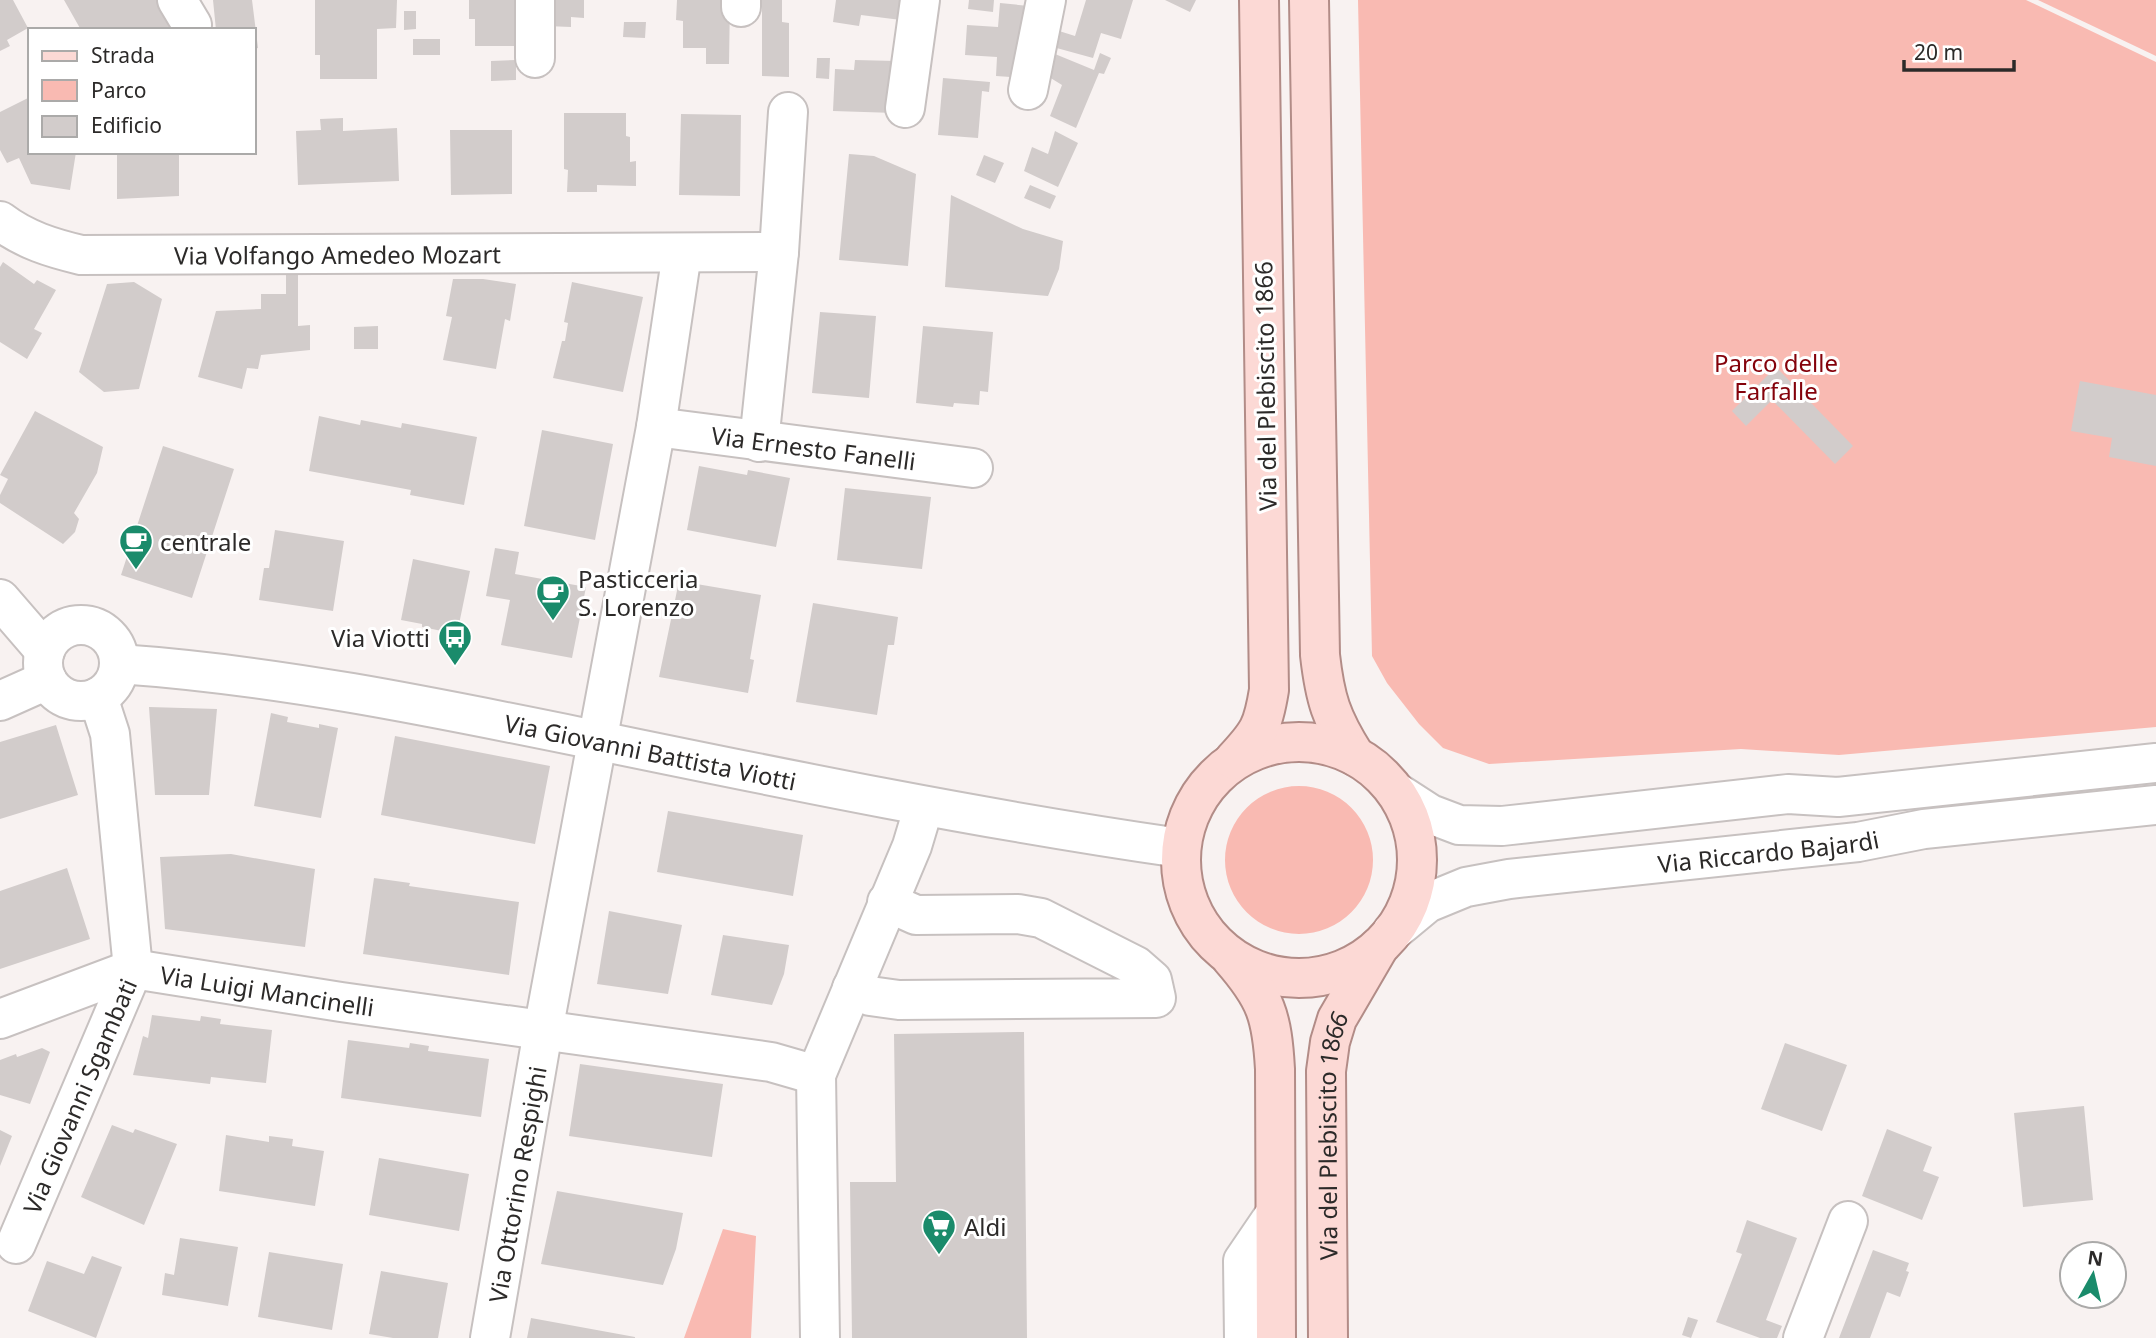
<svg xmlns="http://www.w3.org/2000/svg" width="2156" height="1338" font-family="'Noto Sans',sans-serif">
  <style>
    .green { fill: #f9bab2 }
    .building { fill: #d2cccb }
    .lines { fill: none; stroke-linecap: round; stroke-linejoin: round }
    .minor-casing { stroke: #c7c1c0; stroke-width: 42 }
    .major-casing { stroke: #b28c87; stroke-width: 42 }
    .minor { stroke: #fff; stroke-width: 38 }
    .major { stroke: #fcd9d5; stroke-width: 38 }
    .labels { text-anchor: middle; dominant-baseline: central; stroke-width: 6; stroke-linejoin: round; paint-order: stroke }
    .street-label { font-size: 24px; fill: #2c2a29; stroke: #fff }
    .park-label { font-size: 24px; fill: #84020b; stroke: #fff }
    .poi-label { font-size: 24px; fill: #2c2a29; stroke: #fff; text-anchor: start }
  </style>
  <rect width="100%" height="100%" fill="#f8f2f1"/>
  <!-- green -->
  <path class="green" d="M1358,0H2026L2156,62V727L1839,755L1741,749L1489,764L1443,748L1419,724L1387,683L1372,656Z
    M2038,0H2156V56Z
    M1225 860a74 74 0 1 1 148 0a74 74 0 1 1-148 0Z
    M723,1229L756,1236L751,1338H684Z"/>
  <!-- building -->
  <path class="building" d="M0,0H13L28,28L7,40L10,46L0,51Z
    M64,0H160L176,30H81Z
    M213,0H252L258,48L254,49L255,30H216Z
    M315,0H397L396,28L377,29V79H320V55H315Z
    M469,0H524V46H475V19H469Z
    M547,0H584V18L571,17V27L546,26Z
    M677,0H730L729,64H706V48H683V21L676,20Z
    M762,0H782V22L789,23V77L762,76Z
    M836,0H903L901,20L861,15L859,26L833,22Z
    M969,0H994L993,12L968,9Z
    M1086,0H1133L1121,39L1101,33L1093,58L1053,47L1056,30L1075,36Z
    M1165,0H1196L1190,12Z
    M1000,3L1029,6L1024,78L996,76L997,57L965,55L967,25L998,27Z
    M404,11H416V29L404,30Z
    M624,22H646L645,38L623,37Z
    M413,39H440V55H413Z
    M1100,53L1111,58L1104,74L1099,73L1076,128L1050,116L1062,85L1049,77L1055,54L1094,70Z
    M817,58H830L829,79L816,78Z
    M516,60V80L491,81V61Z
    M855,60L896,61L895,113L833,111L835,69L854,70Z
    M943,78L990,82L989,92L982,91L978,138L938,135Z
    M30,97V152H76L70,190L31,184L19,158L7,163L0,150V112Z
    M564,113H626V136L630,137V162L636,161V186L597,185V192H567L568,170L564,169Z
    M681,114L741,115L740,196L679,195Z
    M343,118V131L397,128L399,181L298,185L296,131L321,130L320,119Z
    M450,130H512V194L451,195Z
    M1055,131L1078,143L1058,187L1024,171L1032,147L1048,154Z
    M117,152H179V196L117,199Z
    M849,154L874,156L916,174L908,266L839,260Z
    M984,155L1004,163L995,183L976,175Z
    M1030,185L1056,196L1050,209L1024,198Z
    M951,195L1023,229L1063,241L1059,269L1048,296L945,287Z
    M3,262L34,284L37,280L56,290L34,329L42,333L27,359L0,342V267Z
    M286,269H298V326L310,325V350L261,355L258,369L247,368L242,389L198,377L216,311L261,309V294H286Z
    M453,279H483L516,284L510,321L505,319L496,369L443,360L452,317L446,316Z
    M134,282L162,299L139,389L104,392L79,372L107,284Z
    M572,282L643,297L623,392L553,378L562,341H565L568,323L564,322Z
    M820,312L876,316L869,398L812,393Z
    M378,326V349H354V327Z
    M923,326L993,332L988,392L980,391L979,405L954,403L953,407L916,403Z
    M1776,367L1853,446L1835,464L1772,400L1746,426L1732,411Z
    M2080,381L2156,395V466L2109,457L2112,438L2071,431Z
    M35,411L103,447L97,473L74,513L79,519L75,532L63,544L0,503V495L8,479L0,475Z
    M319,416L360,425L361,420L401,428L402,423L477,437L464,505L410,495L411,490L309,471Z
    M542,430L613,444L595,540L524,526Z
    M163,446L234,469L192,598L121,575Z
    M699,466L747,475L748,470L790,478L776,547L687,530Z
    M845,488L931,497L922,569L837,560Z
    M275,530L344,541L333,611L259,600L264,568H269Z
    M495,548L519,552L515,574L586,587L572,658L501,645L510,600L486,596Z
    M413,559L470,571L457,634L422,627V624L401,620Z
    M679,581L761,595L750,659L754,660L748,693L659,677Z
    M813,603L898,617L894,645H888L877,715L796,702Z
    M149,707L217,709L209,795H155Z
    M271,713L288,717L287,722L319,728V724L338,728L321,818L254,806Z
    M56,725L78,795L0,819V742Z
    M395,736L550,766L535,844L381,815Z
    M668,811L803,835L793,896L657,872Z
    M231,854L315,869L305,947L165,929L160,857Z
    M67,868L90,939L0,969V891Z
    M374,878L410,883L409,886L519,902L509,975L363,954Z
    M609,911L682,925L668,994L597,984Z
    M723,935L789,945L784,974L772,1005L711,995Z
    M152,1015L200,1021L201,1016L221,1019L220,1024L272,1030L266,1083L211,1077L210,1084L133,1075L143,1036L148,1038Z
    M1024,1032L1027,1338H852L850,1182H896L894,1034Z
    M348,1040L409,1048L410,1043L429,1046L428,1051L489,1059L481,1117L341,1098Z
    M1785,1043L1847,1065L1822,1131L1761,1109Z
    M42,1048L50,1052L30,1104L0,1095V1060L16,1054L17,1057Z
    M580,1064L723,1084L712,1157L569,1136Z
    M2084,1106L2093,1200L2023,1207L2014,1113Z
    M112,1125L133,1133L135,1129L177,1144L144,1225L81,1197Z
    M1887,1129L1932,1147L1923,1171L1939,1177L1922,1220L1862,1196Z
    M0,1130L12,1136L0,1166Z
    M226,1135L269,1142V1136L293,1139L292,1146L324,1151L315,1206L219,1191Z
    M379,1158L469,1174L459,1231L369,1215Z
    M557,1191L683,1213L676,1249L663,1285L541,1264Z
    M1747,1220L1797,1238L1766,1320L1782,1326L1777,1338H1760L1716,1322L1742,1254L1736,1252Z
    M180,1238L238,1247L228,1306L162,1295L165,1273L174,1275Z
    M1873,1250L1909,1263L1906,1271L1909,1272L1900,1297L1887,1292L1870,1338H1839Z
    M269,1252L343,1264L332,1330L258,1317Z
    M92,1256L122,1267L96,1338L28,1311L47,1261L84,1274Z
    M381,1271L448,1283L438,1338H393L369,1334Z
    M1688,1317L1698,1320L1691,1338L1682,1335Z
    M531,1318L635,1337V1338H527Z"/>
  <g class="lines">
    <!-- minor casing -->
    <g class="minor-casing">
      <g id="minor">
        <path d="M177,0L192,25"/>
        <path d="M741,7V0"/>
        <path d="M535,58V0"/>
        <path d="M1028,90L1046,0"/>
        <path d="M905,108L920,0"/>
        <path id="s1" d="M0,221C25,240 52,248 81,255L779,252"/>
        <path id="s2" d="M656,427L973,468"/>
        <path d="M759,442L779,252L788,112"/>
        <path d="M0,599L45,651"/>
        <circle cx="81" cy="663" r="38"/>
        <path id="s3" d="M119,664C279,675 438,708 595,740C789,780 984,820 1180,848"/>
        <path d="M0,701L47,680"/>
        <path d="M1396,792L1430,814L1459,825L1502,826L1788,794L1838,797L2156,763"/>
        <path id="s4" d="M1392,932L1427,903L1466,887L1509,879L1858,842L1924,829L2156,805"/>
        <path d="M852,988L870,996L899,1000L1156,998L1152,980L1136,966L1041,918L1018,914L916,915L887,902"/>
        <path id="s5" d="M0,1019L133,969L341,1002L771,1062L816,1075"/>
        <path id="s6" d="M16,1244L133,969L110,734L98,697"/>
        <path id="s7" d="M490,1338L543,1031L656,427L682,253"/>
        <path d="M820,1338L816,1075L912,846L924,806"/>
        <path d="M1244,1338L1243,1261L1275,1214"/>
        <path d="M1803,1338L1848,1221"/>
      </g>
    </g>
    <!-- major casing -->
    <g class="major-casing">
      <g id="major">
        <path d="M1309,0L1320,655C1325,699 1331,718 1355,756"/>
        <circle cx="1299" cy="860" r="118"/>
        <path d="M1234,760C1259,733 1263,727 1269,690L1259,0"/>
        <path d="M1231,958C1266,998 1272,1016 1275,1069L1276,1338"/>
        <path id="s8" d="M1328,1338L1326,1071L1330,1042L1337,1019L1379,947"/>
      </g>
    </g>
    <!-- minor -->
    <use href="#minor" class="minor"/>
    <!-- major -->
    <use href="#major" class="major"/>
  </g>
  <!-- icons -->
  <defs>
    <g id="cafe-pin" transform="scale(1.75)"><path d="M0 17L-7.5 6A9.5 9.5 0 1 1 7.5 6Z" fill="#1a8b6b" stroke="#fff"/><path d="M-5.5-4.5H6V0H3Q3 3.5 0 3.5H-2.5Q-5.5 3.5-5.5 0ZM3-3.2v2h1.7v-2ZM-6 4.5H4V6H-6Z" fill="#fff"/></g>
    <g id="bus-pin" transform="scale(1.75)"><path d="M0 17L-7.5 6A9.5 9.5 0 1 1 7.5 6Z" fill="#1a8b6b" stroke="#fff"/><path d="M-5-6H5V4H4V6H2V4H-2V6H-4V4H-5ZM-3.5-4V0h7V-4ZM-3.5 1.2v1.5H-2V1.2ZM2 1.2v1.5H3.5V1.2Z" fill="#fff"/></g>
    <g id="supermarket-pin" transform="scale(1.75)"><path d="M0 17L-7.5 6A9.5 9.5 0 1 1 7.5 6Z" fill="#1a8b6b" stroke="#fff"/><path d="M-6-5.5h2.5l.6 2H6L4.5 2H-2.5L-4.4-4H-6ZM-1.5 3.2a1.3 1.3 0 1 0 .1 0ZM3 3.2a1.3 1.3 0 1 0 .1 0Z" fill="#fff"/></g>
  </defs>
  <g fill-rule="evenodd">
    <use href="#cafe-pin" x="136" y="541"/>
    <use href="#cafe-pin" x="553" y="592"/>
    <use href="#bus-pin" x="455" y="637"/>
    <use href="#supermarket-pin" x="939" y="1226"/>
  </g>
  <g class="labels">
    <!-- street labels -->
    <g class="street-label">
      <text stroke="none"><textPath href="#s1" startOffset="345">Via Volfango Amedeo Mozart</textPath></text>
      <text transform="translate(1265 386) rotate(-91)">Via del Plebiscito 1866</text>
      <text stroke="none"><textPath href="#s2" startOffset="159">Via Ernesto Fanelli</textPath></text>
      <text stroke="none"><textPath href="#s3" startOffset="539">Via Giovanni Battista Viotti</textPath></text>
      <text stroke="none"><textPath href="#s4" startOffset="392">Via Riccardo Bajardi</textPath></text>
      <text stroke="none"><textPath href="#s5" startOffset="278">Via Luigi Mancinelli</textPath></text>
      <text stroke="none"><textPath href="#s6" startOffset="161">Via Giovanni Sgambati</textPath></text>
      <text stroke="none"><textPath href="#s8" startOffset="203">Via del Plebiscito 1866</textPath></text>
      <text stroke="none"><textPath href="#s7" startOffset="156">Via Ottorino Respighi</textPath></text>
    </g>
    <!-- park labels -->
    <g class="park-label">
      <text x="1776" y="362">Parco delle<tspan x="1776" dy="28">Farfalle</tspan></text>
    </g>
    <!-- poi labels -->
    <g class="poi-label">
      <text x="160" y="541">centrale</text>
      <text x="578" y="578">Pasticceria<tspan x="578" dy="28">S. Lorenzo</tspan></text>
      <text x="430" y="637" text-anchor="end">Via Viotti</text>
      <text x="964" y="1226">Aldi</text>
    </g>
  </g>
  <!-- legend -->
  <rect x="28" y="28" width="228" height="126" fill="#ffffff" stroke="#abaaa9" stroke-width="2"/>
  <rect x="42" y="51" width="35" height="10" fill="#fcd9d5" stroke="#abaaa9" stroke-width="2"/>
  <text x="91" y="63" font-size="21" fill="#2c2a29">Strada</text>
  <rect x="42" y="80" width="35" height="21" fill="#f9bab2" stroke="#abaaa9" stroke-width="2"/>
  <text x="91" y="98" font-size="21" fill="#2c2a29">Parco</text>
  <rect x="42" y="116" width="35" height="21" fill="#d2cccb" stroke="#abaaa9" stroke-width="2"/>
  <text x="91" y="133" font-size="21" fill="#2c2a29">Edificio</text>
  <!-- north arrow -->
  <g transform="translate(2093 1275) rotate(8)"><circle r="33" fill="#ffffff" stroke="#abaaa9" stroke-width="2"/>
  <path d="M0-5L12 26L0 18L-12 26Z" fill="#1a8b6b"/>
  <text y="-10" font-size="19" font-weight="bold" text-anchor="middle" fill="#2c2a29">N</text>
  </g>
  <!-- scale -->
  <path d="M1904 60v10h110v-10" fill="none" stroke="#2c2a29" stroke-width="3.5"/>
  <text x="1914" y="60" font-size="21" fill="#2c2a29" stroke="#ffffff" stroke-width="5" paint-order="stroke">20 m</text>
</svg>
